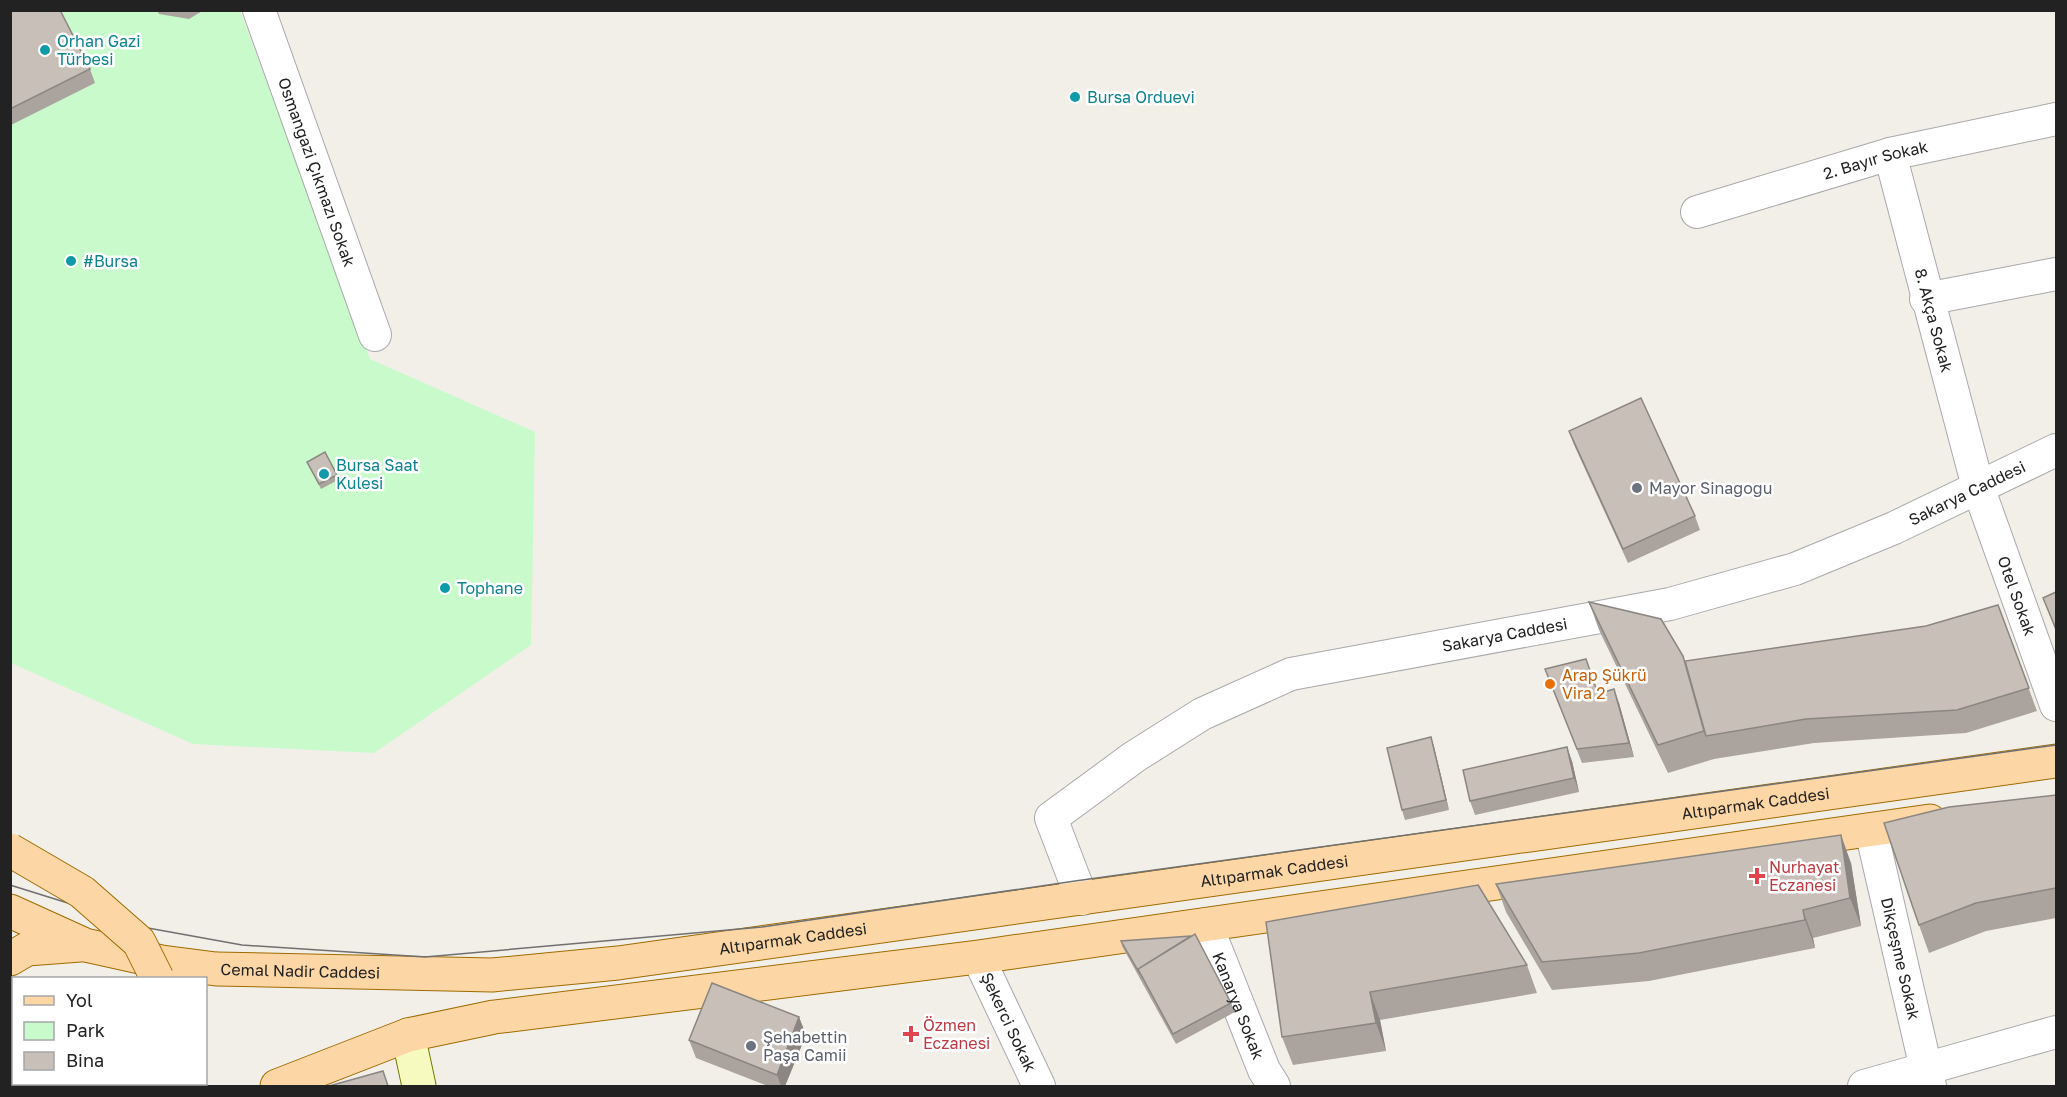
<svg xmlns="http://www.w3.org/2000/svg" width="2067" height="1097" font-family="'Golos Text',sans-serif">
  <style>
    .park { fill: #c8facc }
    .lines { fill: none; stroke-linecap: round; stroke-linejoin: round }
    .street-casing { stroke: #a9a9a9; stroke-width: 34 }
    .secondary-casing { stroke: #707d05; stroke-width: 35 }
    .primary-casing { stroke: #a06b00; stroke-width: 35 }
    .street { stroke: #fff; stroke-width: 32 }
    .secondary { stroke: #f7fabf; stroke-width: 33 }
    .primary { stroke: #fcd6a4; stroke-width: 33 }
    .tram { stroke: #707070; stroke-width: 1.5 }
    .primary-bridge-casing { stroke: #a06b00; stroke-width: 35; stroke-linecap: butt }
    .primary-bridge { stroke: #fcd6a4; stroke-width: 33 }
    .wall { fill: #aba49e }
    .shaded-wall { fill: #8b8681 }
    .building { fill: #c7bfb8; stroke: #8b8681; stroke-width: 1.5 }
    .culture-dot { fill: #0f9aa8; stroke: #fff; stroke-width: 2 }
    .worship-dot { fill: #6b7280; stroke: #fff; stroke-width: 2 }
    .food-dot { fill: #e8710a; stroke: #fff; stroke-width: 2 }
    .health-dot { fill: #e0444e; stroke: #fff; stroke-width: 2 }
    .labels { text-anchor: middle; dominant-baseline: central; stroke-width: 5; stroke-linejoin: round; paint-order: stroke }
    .culture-label { font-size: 16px; fill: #0d838f; stroke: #fff; text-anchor: start }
    .street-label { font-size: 16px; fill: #222; stroke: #fff }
    .worship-label { font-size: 16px; fill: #5b616d; stroke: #fff; text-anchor: start }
    .food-label { font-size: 16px; fill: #c56008; stroke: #fff; text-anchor: start }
    .health-label { font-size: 16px; fill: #be3a42; stroke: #fff; text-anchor: start }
  </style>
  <rect width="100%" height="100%" fill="#f2efe9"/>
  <!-- park -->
  <path class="park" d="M11,11H240L370,359L535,432L531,645L374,753L193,744L11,663Z"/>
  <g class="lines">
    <!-- street casing -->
    <g class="street-casing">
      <g id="street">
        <path id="s1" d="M259,10L375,335"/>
        <path id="s2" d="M1890,154L1978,487L2056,705"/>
        <path id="s3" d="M1697,212L1890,154L2056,119"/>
        <path d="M1926,299L2056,274"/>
        <path id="s4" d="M1871,830L1930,1086"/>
        <path id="s5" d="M1082,899L1051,818L1134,757L1202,714L1291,674L1670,604L1795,569L1894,528L2056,450"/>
        <path id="s6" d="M1206,924L1264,1070L1274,1086"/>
        <path id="s7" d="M978,957L1039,1086"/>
        <path d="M1864,1086L2056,1032"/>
      </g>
    </g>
    <!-- secondary casing -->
    <g class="secondary-casing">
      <path id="secondary" d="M408,1035L419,1086"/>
    </g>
    <!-- primary casing -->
    <g class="primary-casing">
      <g id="primary">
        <path id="s8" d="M10,911L85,945L162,962L216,969L492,975L618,963L2056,761"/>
        <path d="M10,959L27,949L80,945"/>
        <path d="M151,1086L153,1084"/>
        <path d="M186,1086L187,1084"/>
        <path d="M277,1086L408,1035L494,1017L978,957L1930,821"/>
      </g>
    </g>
    <!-- street -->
    <use href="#street" class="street"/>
    <!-- secondary -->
    <use href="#secondary" class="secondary"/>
    <!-- primary -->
    <use href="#primary" class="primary"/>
    <!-- tram -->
    <path class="tram" d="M10,885L148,928L242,945L425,957L762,927L1075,881L2056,745"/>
    <!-- primary-bridge casing -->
    <g class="primary-bridge-casing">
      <path id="primary-bridge" d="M10,850L82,892L139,942L157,978"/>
    </g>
    <!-- primary-bridge -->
    <use href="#primary-bridge" class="primary-bridge"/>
  </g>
  <!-- wall -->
  <path class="wall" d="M10,10L90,69L95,83L11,125Z
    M157,10H204L189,19L159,14Z
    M1569,431L1695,516L1700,530L1628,563L1574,445Z
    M307,462L337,475L338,480L321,489Z
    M2056,592V632L2043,598Z
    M1589,602L1685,661L1926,626L1998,605L2037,711L1966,733L1814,743L1714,759L1668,773L1599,630Z
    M1545,669L1619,703L1634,757L1582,763Z
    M1431,737L1434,747L1449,810L1405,820L1402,810Z
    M1572,761L1579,792L1475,815L1470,801Z
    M2056,795V918L1986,931L1929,953L1919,925Z
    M1851,863L1861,926L1813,938L1815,948L1649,981L1552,990L1506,912L1496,884Z
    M1478,885L1527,965L1537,993L1380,1020L1386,1051L1293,1065L1282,1037Z
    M1121,941L1231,1003L1235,1012L1176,1044L1122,946Z
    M799,1017L806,1035L785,1086H768L696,1058L689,1040Z
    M50,1083H127L124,1086H53Z"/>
  <!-- shaded-wall -->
  <path class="shaded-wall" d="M1614,689L1619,703L1634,757L1629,743Z
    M1431,737L1434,747L1449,810L1446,800Z
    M1567,747L1572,761L1579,792L1574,778Z
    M1841,835L1851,863L1861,926L1850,898Z
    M1803,910L1813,938L1815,948L1805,920Z
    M1370,992L1380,1020L1386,1051L1376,1023Z
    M799,1017L806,1035L785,1086H781L777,1075Z
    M104,1083H127L124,1086H101Z"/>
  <!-- building -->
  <path class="building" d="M10,10H60L90,69L10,109Z
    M1641,398L1695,516L1623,549L1569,431Z
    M325,452L337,475L319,484L307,462Z
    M2056,592V629L2043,598Z
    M1589,602L1661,619L1683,656L1704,731L1658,745Z
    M1998,605L2029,688L1957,710L1806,719L1706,736L1685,661L1926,626Z
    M1586,659L1598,694L1614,689L1629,743L1577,749L1545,669Z
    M1431,737L1446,800L1402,810L1387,748Z
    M1567,747L1574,778L1470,801L1463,770Z
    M2056,795V888L1976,903L1919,925L1884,823L1949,807Z
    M1841,835L1850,898L1803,910L1805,920L1639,953L1542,962L1496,884Z
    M1478,885L1527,965L1370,992L1376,1023L1282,1037L1266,922Z
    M1195,934L1231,1003L1173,1034L1138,969Z
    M1191,936L1138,969L1140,974L1121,941Z
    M712,983L799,1017L777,1075L689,1040Z
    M383,1071L388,1086H329Z
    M62,1083H104L101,1086H65Z"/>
  <!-- markers -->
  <g class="culture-dot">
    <circle cx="45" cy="50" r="6"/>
    <circle cx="1075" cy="97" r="6"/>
    <circle cx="71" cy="261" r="6"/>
    <circle cx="324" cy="474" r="6"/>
    <circle cx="445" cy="588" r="6"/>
  </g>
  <g class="worship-dot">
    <circle cx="1637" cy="488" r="6"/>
    <circle cx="751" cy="1046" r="6"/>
  </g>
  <circle class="food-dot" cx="1550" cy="684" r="6"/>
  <g class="health-dot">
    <path d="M1754 867h6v6h6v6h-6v6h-6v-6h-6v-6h6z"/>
    <path d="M908 1025h6v6h6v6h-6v6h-6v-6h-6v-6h6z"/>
  </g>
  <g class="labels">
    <!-- culture labels -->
    <g class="culture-label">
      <text x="57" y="41">Orhan Gazi<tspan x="57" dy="18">Türbesi</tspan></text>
      <text x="1087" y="97">Bursa Orduevi</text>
      <text x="83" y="261">#Bursa</text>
      <text x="336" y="465">Bursa Saat<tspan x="336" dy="18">Kulesi</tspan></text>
      <text x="457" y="588">Tophane</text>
    </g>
    <!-- street labels -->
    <g class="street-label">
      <text stroke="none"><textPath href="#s3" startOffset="186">2. Bayır Sokak</textPath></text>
      <text stroke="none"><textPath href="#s1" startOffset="172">Osmangazi Çıkmazı Sokak</textPath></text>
      <text stroke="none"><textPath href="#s2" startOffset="172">8. Akça Sokak</textPath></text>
      <text stroke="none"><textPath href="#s5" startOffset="1071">Sakarya Caddesi</textPath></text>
      <text stroke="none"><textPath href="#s2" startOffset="460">Otel Sokak</textPath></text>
      <text stroke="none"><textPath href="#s5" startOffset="585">Sakarya Caddesi</textPath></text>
      <text stroke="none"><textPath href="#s8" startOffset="1767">Altıparmak Caddesi</textPath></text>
      <text stroke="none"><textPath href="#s8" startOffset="1281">Altıparmak Caddesi</textPath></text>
      <text stroke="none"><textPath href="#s8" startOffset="795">Altıparmak Caddesi</textPath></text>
      <text stroke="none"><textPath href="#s4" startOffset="132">Dikçeşme Sokak</textPath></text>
      <text stroke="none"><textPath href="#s8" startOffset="300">Cemal Nadir Caddesi</textPath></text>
      <text stroke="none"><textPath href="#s6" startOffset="88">Kanarya Sokak</textPath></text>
      <text stroke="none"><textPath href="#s7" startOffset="72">Şekerci Sokak</textPath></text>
    </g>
    <!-- worship labels -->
    <g class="worship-label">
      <text x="1649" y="488">Mayor Sinagogu</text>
      <text x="763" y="1037">Şehabettin<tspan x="763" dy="18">Paşa Camii</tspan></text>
    </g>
    <!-- food labels -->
    <g class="food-label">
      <text x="1562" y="675">Arap Şükrü<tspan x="1562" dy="18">Vira 2</tspan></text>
    </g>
    <!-- health labels -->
    <g class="health-label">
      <text x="1769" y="867">Nurhayat<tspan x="1769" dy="18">Eczanesi</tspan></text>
      <text x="923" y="1025">Özmen<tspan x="923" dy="18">Eczanesi</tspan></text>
    </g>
  </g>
  <!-- border -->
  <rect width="2067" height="1097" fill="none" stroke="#222222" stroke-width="24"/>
  <!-- legend -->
  <rect x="12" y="977" width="195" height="108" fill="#ffffff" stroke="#a7a7a7" stroke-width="1.5"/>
  <rect x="24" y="996" width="30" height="9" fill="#fcd6a4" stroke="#a7a7a7" stroke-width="1.5"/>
  <text x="66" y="1007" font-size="18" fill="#222222">Yol</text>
  <rect x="24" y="1022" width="30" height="18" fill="#c8facc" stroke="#a7a7a7" stroke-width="1.5"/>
  <text x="66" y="1037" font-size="18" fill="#222222">Park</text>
  <rect x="24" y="1052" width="30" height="18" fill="#c7bfb8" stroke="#a7a7a7" stroke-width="1.5"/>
  <text x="66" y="1067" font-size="18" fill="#222222">Bina</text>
</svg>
